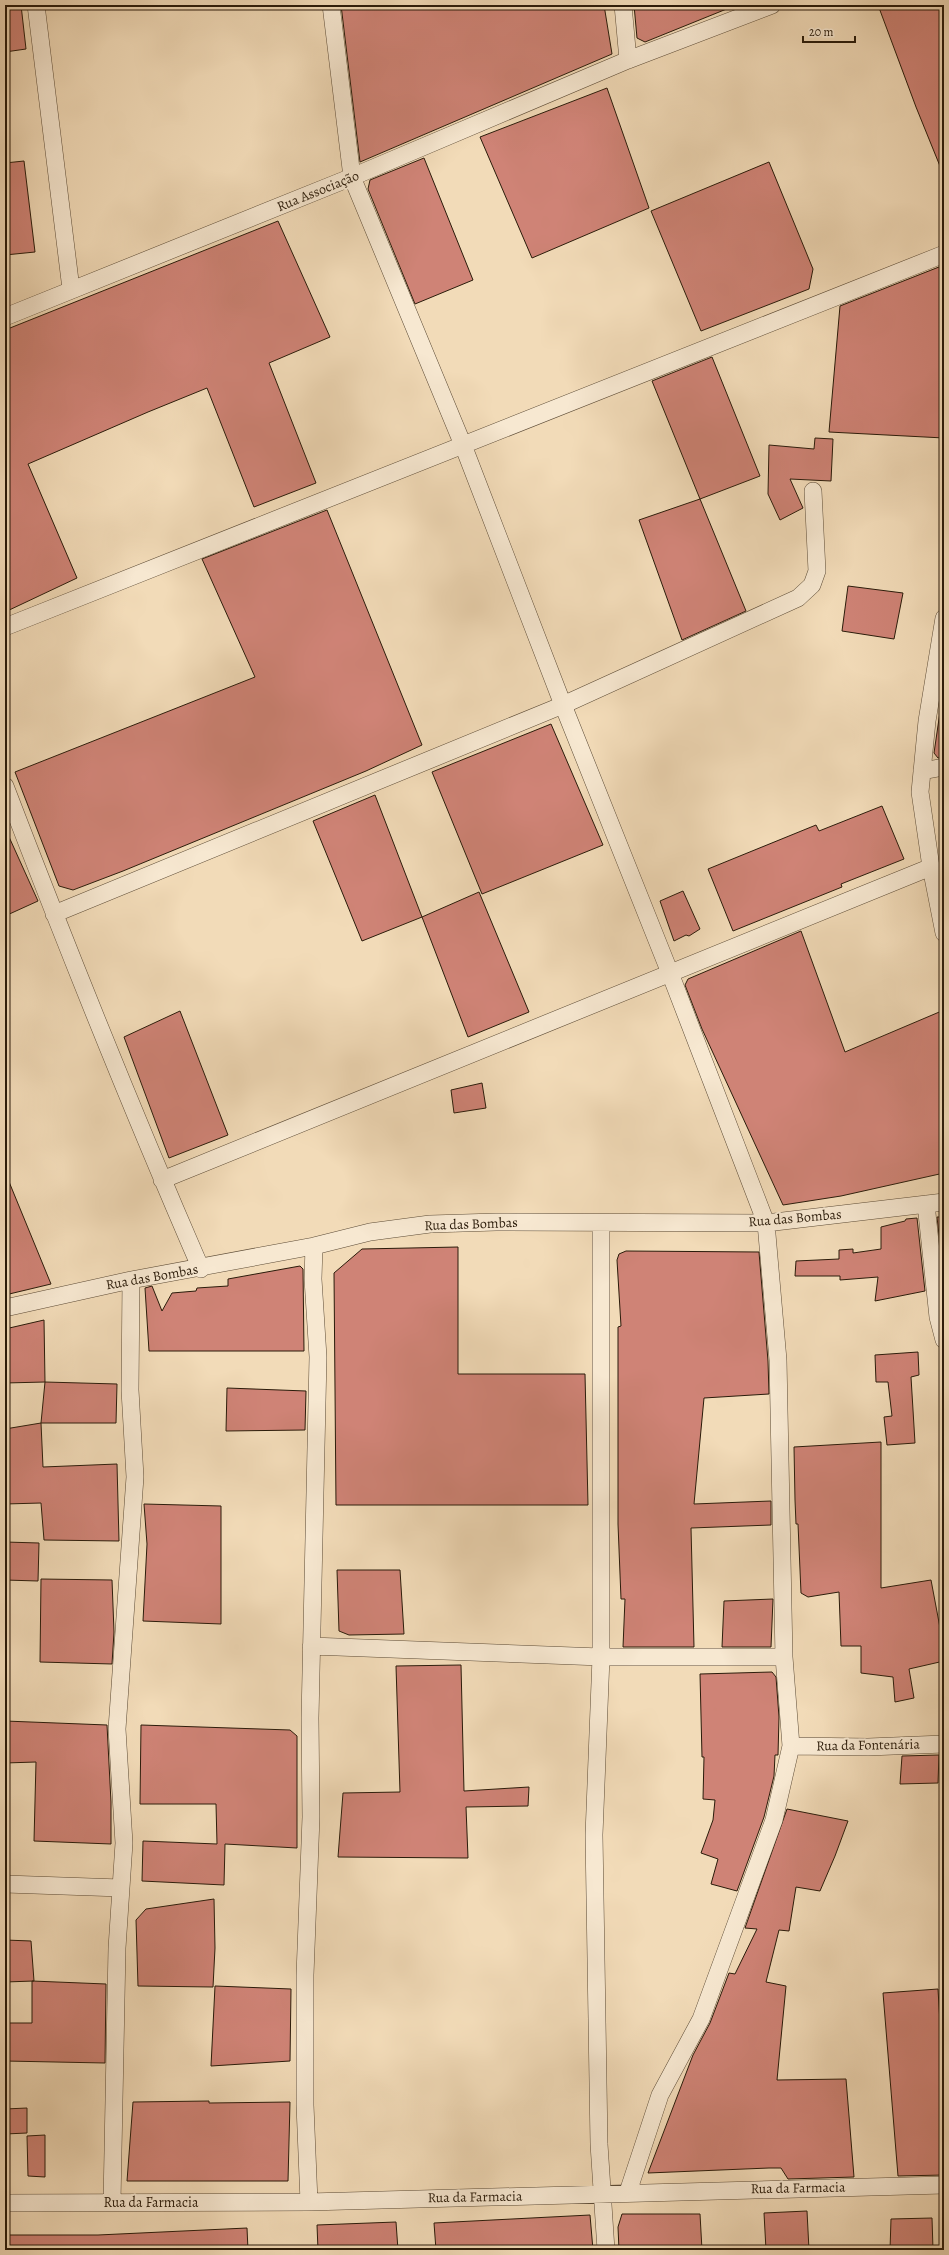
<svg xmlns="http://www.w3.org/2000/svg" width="949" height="2255" font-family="Alegreya,serif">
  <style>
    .building { fill: #cf8376; stroke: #2a1b0a }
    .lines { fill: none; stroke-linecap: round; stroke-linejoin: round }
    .minor-casing { stroke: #5c4b36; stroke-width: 18 }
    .minor { stroke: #f7e8d1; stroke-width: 17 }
    .labels { text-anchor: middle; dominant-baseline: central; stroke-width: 4; stroke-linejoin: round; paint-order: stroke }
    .street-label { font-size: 14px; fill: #2a1b0a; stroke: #f7e8d1 }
  </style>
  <rect width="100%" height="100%" fill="#f2dbb8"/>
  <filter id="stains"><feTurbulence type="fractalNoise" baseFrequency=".005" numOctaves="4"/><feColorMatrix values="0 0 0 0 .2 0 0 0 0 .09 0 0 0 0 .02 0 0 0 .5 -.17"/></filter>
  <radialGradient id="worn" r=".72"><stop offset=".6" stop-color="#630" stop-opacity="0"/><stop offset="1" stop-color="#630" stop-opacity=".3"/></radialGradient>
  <!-- building -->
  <path class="building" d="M5,5H21L26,49L5,52Z
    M341,5H604L612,54L360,162Z
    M634,5H734V6L645,42L637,38Z
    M878,5H944V176L916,107Z
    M607,88L649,208L532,258L480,137Z
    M424,158L473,280L415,304L368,189L370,180Z
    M24,161L35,252L5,255V163Z
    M769,162L813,269L809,289L701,331L651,211Z
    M278,221L330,337L269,363L316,483L254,507L207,388L148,412L28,464L77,578L5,612V330Z
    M944,265V438L829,432L840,306Z
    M712,357L760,476L700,499L652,381Z
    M815,438L833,439L831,481L790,479L803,508L780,520L768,494L769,445L814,449Z
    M700,499L746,611L682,640L639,520Z
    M327,510L422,745L366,771L123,871L73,890L59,886L15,772L255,677L202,559Z
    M848,586L903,593L894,639L842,631Z
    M940,712L944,713V757L938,758L934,753Z
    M551,724L603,845L482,894L432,772Z
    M375,795L422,917L362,941L313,821Z
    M882,806L904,859L841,884L842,887L733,931L708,869L816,825L819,831Z
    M5,828L38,901L5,916Z
    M683,891L700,929L689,936L686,935L674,941L660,901Z
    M479,892L529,1012L468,1037L422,917Z
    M801,931L845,1052L944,1010V1173L841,1196L783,1205L702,1029L685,985L688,979Z
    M180,1011L228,1135L169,1158L124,1037Z
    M482,1083L486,1108L454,1113L451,1090Z
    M5,1172L51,1284L5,1295Z
    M937,1217H944V1279Z
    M917,1218L925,1291L875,1301L878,1277L840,1280V1276H795L796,1261L839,1259V1250L853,1249V1253L881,1249V1227L905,1221L906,1219Z
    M458,1247V1374H585L588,1505H336L334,1273L362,1249Z
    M626,1251L759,1252L768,1361L769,1394L704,1398L694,1504L771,1501V1525L691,1528L694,1647H623L625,1599H621L618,1524V1327L621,1326L617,1260L619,1254Z
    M300,1266L303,1269L304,1351H149L145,1288L152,1286L162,1311L172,1293L196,1291L197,1288L228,1286V1279Z
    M44,1320L45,1382L5,1383V1329Z
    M918,1352L919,1375L911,1377L915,1443L887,1445L884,1417L892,1416L888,1382H876L875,1355Z
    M45,1382L117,1384L116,1423H41Z
    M227,1388L306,1391L305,1430L226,1431Z
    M41,1423L43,1467L117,1464L119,1541L44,1540L41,1503L5,1504V1429Z
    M881,1442V1588L931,1580L944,1649V1661L909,1669L914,1698L895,1702L893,1677L861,1673V1646H841L839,1592L808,1597L801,1593L798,1524H796L795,1500L794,1447Z
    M144,1504L221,1506V1624L143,1621L147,1544Z
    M5,1542L39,1543L38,1581L5,1580Z
    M337,1570H400L404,1634L349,1635L339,1631Z
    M41,1579L112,1580L114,1632L112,1664L40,1662Z
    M773,1599L771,1647H722L724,1601Z
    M461,1665L464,1791L529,1787L528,1806L466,1807L468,1858L338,1857L343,1793L400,1792L396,1666Z
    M772,1672L776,1677L779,1717L778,1755H775L774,1776L764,1817L737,1891L711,1884L718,1859L701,1853L713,1820L715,1800L703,1799L704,1757H702L700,1674Z
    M5,1721L107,1725L111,1802V1844L34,1841L36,1762L5,1763Z
    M141,1725L290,1730L297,1736V1848L225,1844L224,1885L142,1881L143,1841L217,1844L216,1804H140Z
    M939,1755L938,1783L900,1784L902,1756Z
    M787,1809L848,1821L835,1856L820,1891L796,1887L789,1931L779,1930L766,1982L786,1986L777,2080L846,2079L854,2177L788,2179L781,2168H769L648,2173L693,2055L710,2023L729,1973L735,1974L757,1929L745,1928Z
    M214,1899L215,1948L213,1987L138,1986L136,1920L146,1909Z
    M5,1940L31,1941L34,1981L5,1982Z
    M32,1981L106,1984L105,2063L5,2061V2023H32Z
    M215,1986L291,1989L290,2061L211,2066Z
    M938,1989L944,2091V2175L898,2176L883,1993Z
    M209,2101V2103L290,2102L288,2181H127L133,2102Z
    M27,2108V2133L5,2134V2109Z
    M45,2135V2177L28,2176L27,2136Z
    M807,2211L809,2250H766L764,2213Z
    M622,2214H700L702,2250H619L618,2227Z
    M590,2215L593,2250H436L434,2223Z
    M932,2218L933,2250H890L891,2219Z
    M396,2222L398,2250H318L317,2225Z
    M247,2228L248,2250H7V2235H98Z"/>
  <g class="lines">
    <!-- minor casing -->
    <g class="minor-casing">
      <path id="minor" d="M36,5L71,289
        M331,5L352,177L463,445L563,705L670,973L766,1223L778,1360L784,1657L791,1746L774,1820L701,2019L660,2095L628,2192
        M623,5L628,60
        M5,317L352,177L628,60L772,5
        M944,618L927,721L920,792L931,867L944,933
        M5,627L944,254
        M922,771L944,767
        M5,786C67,948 132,1110 201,1269
        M54,914L563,705L798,598L812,585L817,571L813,491
        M162,1180L931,867
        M926,1204L938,1317L944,1340
        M601,1224V1657L594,1835L599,2144L606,2250
        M5,1308L131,1280L314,1246L370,1232L430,1224L496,1222L766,1223L944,1202
        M311,1646L601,1657H784
        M791,1746L868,1747L944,1744
        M5,1884L121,1888
        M112,2202L117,1948L124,1843L117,1729L135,1477L130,1390L131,1280
        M309,2202L305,2105V1975L311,1817L310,1718L318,1357L313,1279L314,1246
        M5,2203L309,2202L944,2185"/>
    </g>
    <!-- minor -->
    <use href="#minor" class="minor"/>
  </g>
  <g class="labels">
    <!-- street labels -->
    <g class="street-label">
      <text transform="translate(318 191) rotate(-22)">Rua Associação</text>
      <text transform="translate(795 1218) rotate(-5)">Rua das Bombas</text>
      <text transform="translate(471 1224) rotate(-2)">Rua das Bombas</text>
      <text transform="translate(152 1277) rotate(-10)">Rua das Bombas</text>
      <text transform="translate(868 1745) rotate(-1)">Rua da Fontenária</text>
      <text transform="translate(798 2188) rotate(-1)">Rua da Farmacia</text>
      <text transform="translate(475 2197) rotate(-1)">Rua da Farmacia</text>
      <text x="151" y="2202">Rua da Farmacia</text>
    </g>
  </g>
  <!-- margin -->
  <rect width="949" height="2255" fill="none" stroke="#f2dbb8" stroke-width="20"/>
  <rect x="6" y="6" width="937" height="2243" fill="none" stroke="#2a1b0a" stroke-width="2"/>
  <rect x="10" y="10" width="929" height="2235" fill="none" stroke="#2a1b0a"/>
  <!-- scale -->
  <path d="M803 36v6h52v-6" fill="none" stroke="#2a1b0a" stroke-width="2"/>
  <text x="809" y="36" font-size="12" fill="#2a1b0a" stroke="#f7e8d1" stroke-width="3" paint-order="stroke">20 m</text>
  <rect width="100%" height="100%" filter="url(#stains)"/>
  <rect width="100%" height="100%" fill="url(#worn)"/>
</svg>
